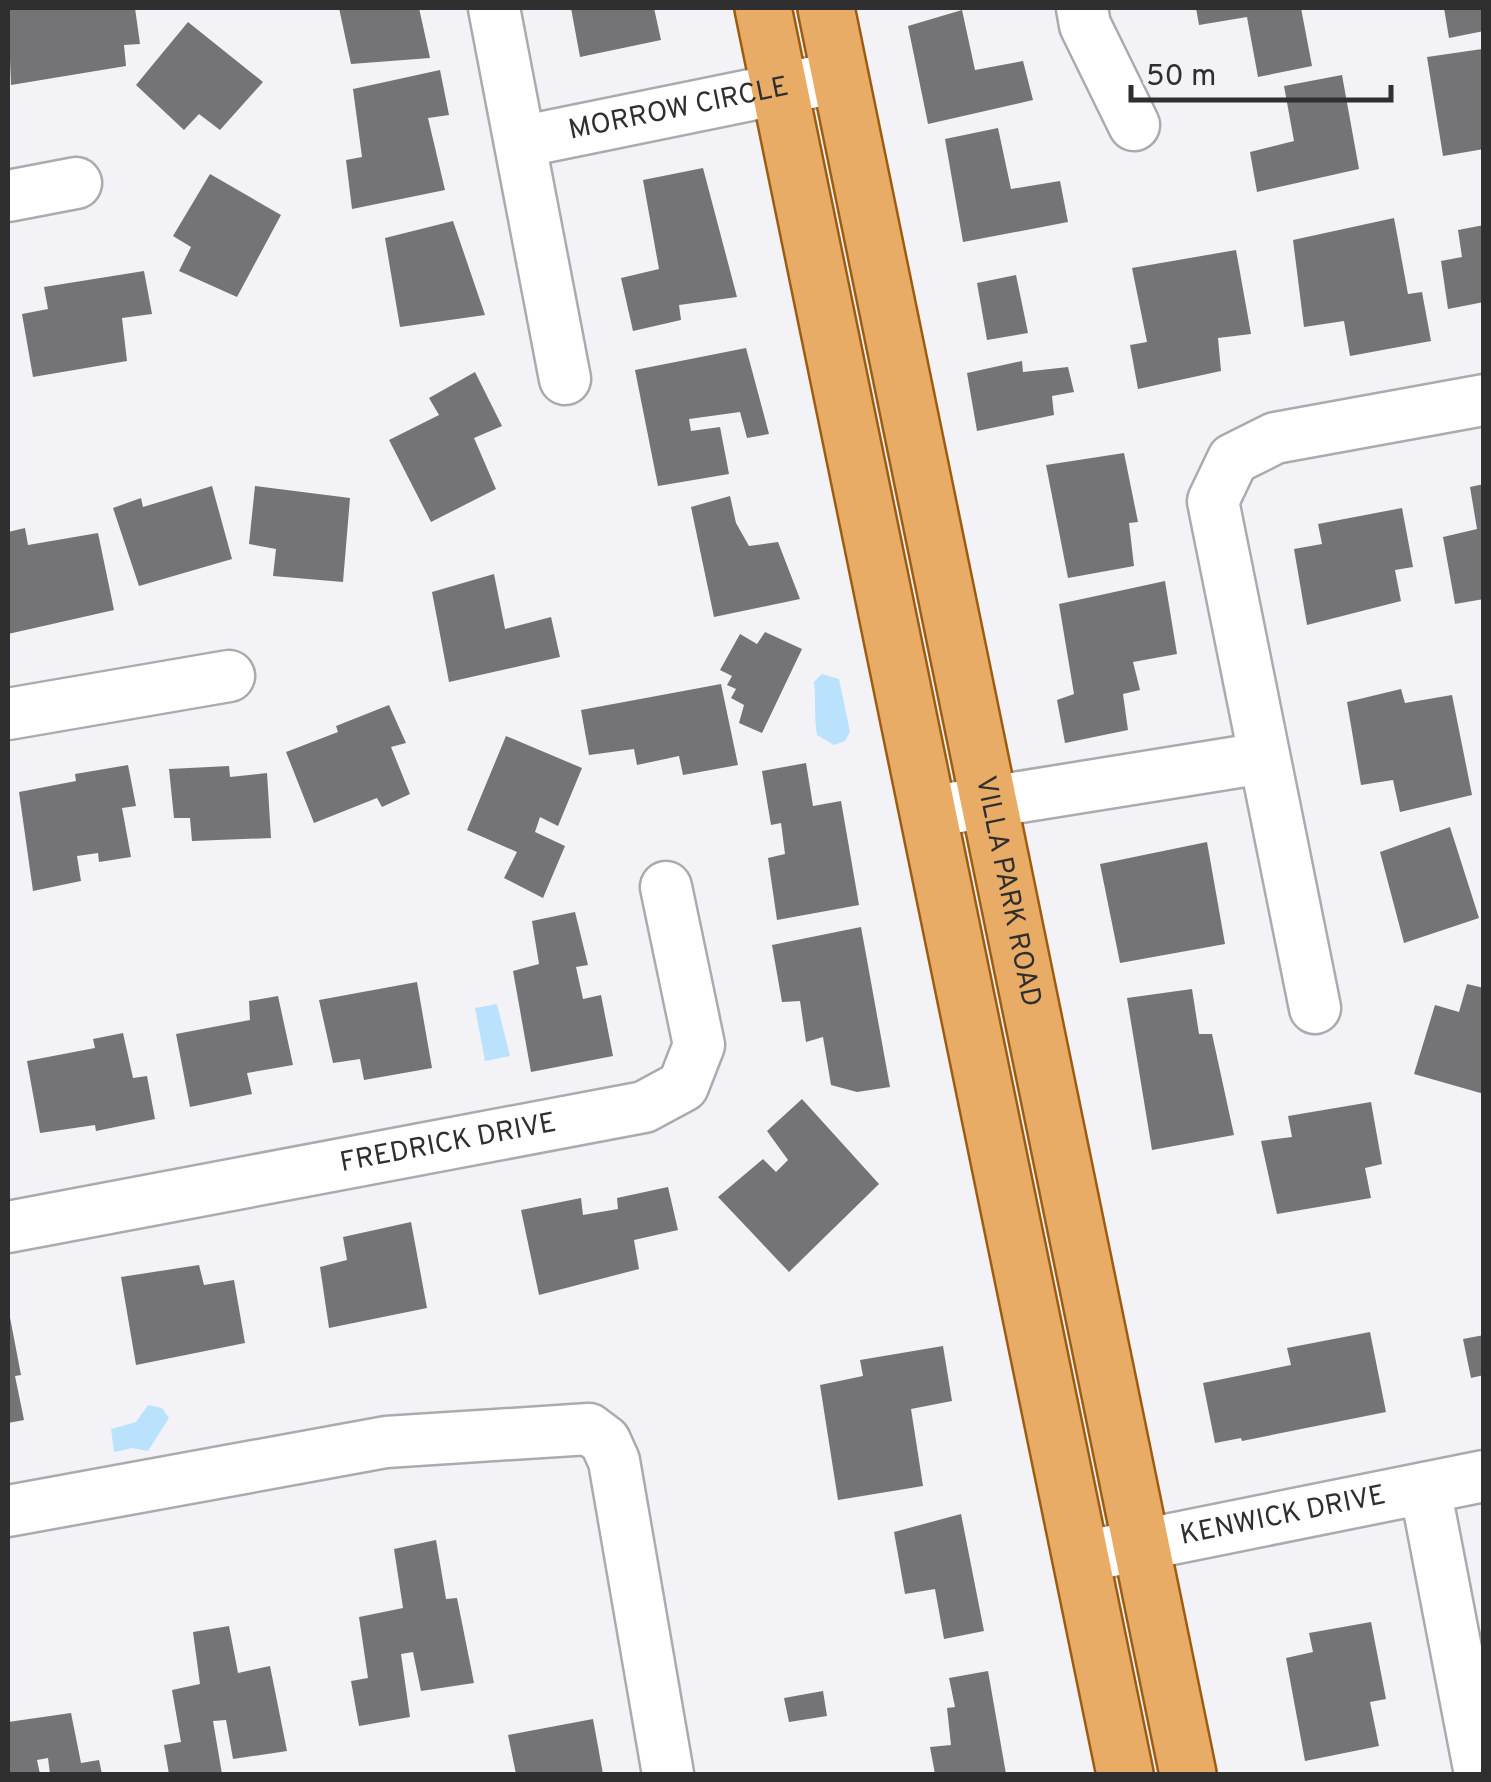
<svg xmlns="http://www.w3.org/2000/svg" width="1491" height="1782" font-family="Overpass,sans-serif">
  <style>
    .water { fill: #bae2fd }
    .building { fill: #747375 }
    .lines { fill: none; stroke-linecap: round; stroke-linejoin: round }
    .minor-casing { stroke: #aaabad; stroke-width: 55 }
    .major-casing { stroke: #9e5c11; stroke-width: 60 }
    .minor { stroke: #fff; stroke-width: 50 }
    .major { stroke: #e9ac66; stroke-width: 55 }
    .labels { text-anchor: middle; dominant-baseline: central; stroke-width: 10; stroke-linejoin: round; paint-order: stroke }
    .street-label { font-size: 28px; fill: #2f2f30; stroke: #f3f3f7 }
  </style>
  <rect width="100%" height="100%" fill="#f3f3f7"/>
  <!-- water -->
  <path class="water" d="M822,674L839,679L850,732L845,741L834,745L817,735C814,717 816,701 814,682Z
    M497,1004L510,1056L485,1061L475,1008Z
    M148,1405L162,1408L169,1418L148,1451L132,1448L114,1452L111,1429L136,1422Z"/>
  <!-- building -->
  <path class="building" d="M8,8H135L140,44L124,45L126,66L11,85Z
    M339,8H419L430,58L351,64Z
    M571,8H654L661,40L580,57Z
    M1196,8H1301L1312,66L1258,77L1247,17L1199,25Z
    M1444,8H1484V31L1449,38Z
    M962,10L975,70L1023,61L1033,100L928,124L908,26Z
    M188,22L263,82L220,130L199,114L184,130L136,85Z
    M1482,49L1484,149L1443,156L1427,57Z
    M440,70L449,115L428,118L445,190L352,209L346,160L362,157L353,89Z
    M1342,75L1359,169L1257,192L1250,152L1294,141L1284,86Z
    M998,128L1011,189L1060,181L1068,222L963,242L945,139Z
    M703,168L737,297L679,305L681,320L633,331L621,278L659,269L643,180Z
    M210,174L281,215L237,297L179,271L191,247L173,236Z
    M1394,218L1408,294L1422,292L1431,341L1350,356L1344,321L1304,327L1293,240Z
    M453,221L485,315L400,327L385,238Z
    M1484,225V302L1448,309L1441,261L1462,257L1458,230Z
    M1236,250L1251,334L1218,338L1221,371L1138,389L1130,345L1147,342L1132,268Z
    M144,271L152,314L122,318L127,361L33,377L22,314L48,309L44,287Z
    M1016,275L1028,333L987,340L977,283Z
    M746,348L769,434L747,438L740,412L689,419L691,431L720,427L729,474L658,486L635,370Z
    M1022,361L1023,372L1068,367L1074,392L1052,396L1054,415L977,431L967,373Z
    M475,372L502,426L474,438L496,489L431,522L389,440L439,415L429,398Z
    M1124,453L1138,522L1129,523L1134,566L1068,578L1046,465Z
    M1484,484V599L1455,604L1443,537L1477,529L1470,487Z
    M212,486L232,559L139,586L113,508L141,498L143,507Z
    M255,486L350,498L343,582L273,576L276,549L249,544Z
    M730,496L736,523L749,546L778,542L800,599L714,617L691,507Z
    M1402,508L1413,567L1395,570L1401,601L1307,625L1294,549L1322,544L1318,524Z
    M25,528L28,545L98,533L114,610L8,634V532Z
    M494,574L505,629L551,617L560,657L449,682L432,592Z
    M1165,581L1177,654L1133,662L1140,690L1123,694L1128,730L1065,743L1057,700L1074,694L1059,604Z
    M765,632L802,649L762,733L739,723L744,705L731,698L736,689L727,685L732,676L720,670L740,634L757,644Z
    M721,684L738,765L683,775L679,756L637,765L634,749L589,755L581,710Z
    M1401,689L1405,703L1452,695L1472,795L1400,812L1393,780L1361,785L1347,702Z
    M389,705L406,743L391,747L410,794L382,807L377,798L314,823L286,752L338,732L336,726Z
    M506,736L582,768L558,826L540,817L535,832L565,846L543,898L504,878L517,852L467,830Z
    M806,763L813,806L841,801L859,905L777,920L768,858L785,854L781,823L771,825L762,771Z
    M128,765L136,806L122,808L131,857L99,862L98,853L77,856L81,881L33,891L19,792L76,781L75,774Z
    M229,766L230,777L267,773L271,838L192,841L190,818H174L169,769Z
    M1450,827L1479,918L1404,943L1380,852Z
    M1207,842L1225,944L1120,963L1100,864Z
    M575,912L588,965L576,967L583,999L601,995L613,1056L531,1072L513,971L539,964L532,921Z
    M861,927L890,1087L857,1092L831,1085L823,1037L806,1042L800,1001L782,1002L772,945Z
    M417,982L432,1068L364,1080L360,1059L333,1063L319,1000Z
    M1467,984L1484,988V1094L1414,1074L1435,1005L1459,1012Z
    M1192,989L1199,1034H1212L1234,1135L1152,1150L1127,998Z
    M278,996L293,1065L247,1073L252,1094L190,1107L176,1034L250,1020L249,1001Z
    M123,1033L133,1078L147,1076L155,1119L96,1131L95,1125L40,1133L27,1061L95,1048L93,1039Z
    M802,1099L879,1184L789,1272L718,1197L763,1159L776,1172L788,1160L767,1131Z
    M1371,1102L1382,1164L1365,1168L1371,1198L1277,1214L1261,1141L1292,1137L1288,1116Z
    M668,1187L678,1230L634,1240L639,1269L539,1295L521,1210L581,1198L583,1215L618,1209L617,1198Z
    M411,1222L427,1308L329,1328L320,1267L347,1260L343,1237Z
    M199,1265L204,1285L234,1280L245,1343L136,1365L121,1277Z
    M8,1307L21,1375L15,1376L24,1420L8,1423Z
    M1370,1332L1386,1412L1242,1441L1241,1438L1215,1443L1203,1383L1291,1365L1287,1348Z
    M1484,1335V1375L1471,1378L1463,1339Z
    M943,1346L952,1401L911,1409L923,1486L838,1500L820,1385L863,1376L860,1360Z
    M961,1514L984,1631L944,1639L935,1589L905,1594L894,1532Z
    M436,1540L446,1599L457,1598L474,1683L421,1691L413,1652L401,1654L410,1717L359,1726L351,1681L368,1678L359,1617L403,1608L394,1549Z
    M1371,1622L1386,1699L1370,1702L1379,1746L1305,1761L1286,1658L1313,1652L1309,1633Z
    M229,1626L238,1673L270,1666L287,1751L233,1759L226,1720L213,1721L222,1774H169L164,1745L181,1742L172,1690L200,1684L193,1632Z
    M988,1671L1006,1774H935L930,1747L951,1745L947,1708L955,1707L949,1678Z
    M823,1691L827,1716L789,1722L784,1698Z
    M71,1713L81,1763L99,1760L102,1774H50L48,1758L37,1760L40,1774H8V1722Z
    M593,1719L603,1774H516L508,1735Z"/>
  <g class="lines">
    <!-- minor casing -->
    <g class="minor-casing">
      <g id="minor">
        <path d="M494,8L565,379"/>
        <path d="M1082,8L1085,25L1134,125"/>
        <path id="s1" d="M520,142L839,77"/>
        <path d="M8,196L76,183"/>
        <path d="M8,714L229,676"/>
        <path d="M927,812L1263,758"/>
        <path d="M1315,1008L1213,501L1233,459L1275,438L1484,400"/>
        <path id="s2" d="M8,1227L644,1107L683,1086L699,1045L666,887"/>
        <path d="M1425,1488L1480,1774"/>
        <path d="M8,1511L386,1442L589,1429L605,1441L614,1461L668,1774"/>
        <path id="s3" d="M1082,1557L1484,1476"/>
      </g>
    </g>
    <!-- major casing -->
    <g class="major-casing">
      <g id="major">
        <path d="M763,8L1125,1774"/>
        <path id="s4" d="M826,8L1188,1774"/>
      </g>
    </g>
    <!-- minor -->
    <use href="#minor" class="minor"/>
    <!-- major -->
    <use href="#major" class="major"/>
  </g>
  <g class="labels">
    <!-- street labels -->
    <g class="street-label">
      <text stroke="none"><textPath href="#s1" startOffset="162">MORROW CIRCLE</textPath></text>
      <text stroke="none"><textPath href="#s4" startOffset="902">VILLA PARK ROAD</textPath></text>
      <text stroke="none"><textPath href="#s2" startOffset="448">FREDRICK DRIVE</textPath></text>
      <text stroke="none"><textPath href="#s3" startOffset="205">KENWICK DRIVE</textPath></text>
    </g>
  </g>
  <!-- border -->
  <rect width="1491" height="1782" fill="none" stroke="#2f2f30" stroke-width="20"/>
  <!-- scale -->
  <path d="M1131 85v15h260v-15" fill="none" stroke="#2f2f30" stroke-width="5"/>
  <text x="1146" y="85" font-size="30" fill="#2f2f30" stroke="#f3f3f7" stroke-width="8" paint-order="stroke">50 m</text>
</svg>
